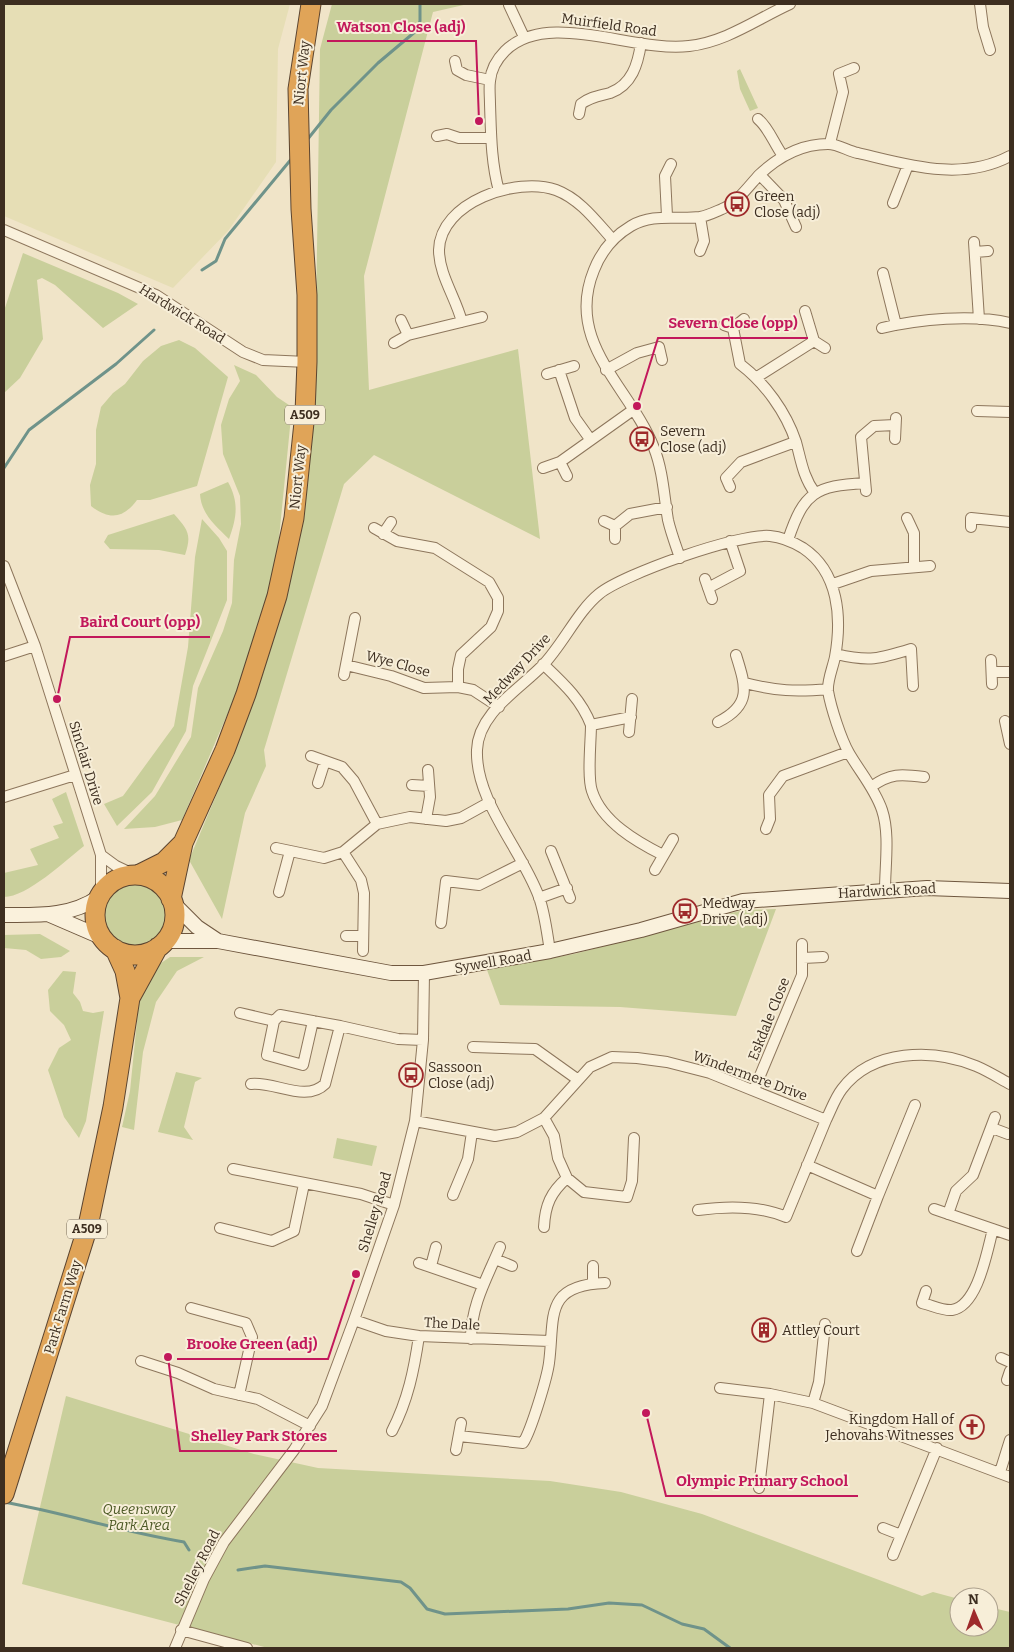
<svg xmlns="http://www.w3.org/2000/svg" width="1014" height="1652" font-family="Bitter,serif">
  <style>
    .farmland { fill: #e6deb5 }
    .green { fill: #c9cf9b }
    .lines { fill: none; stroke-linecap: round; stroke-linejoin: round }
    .stream { stroke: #6f938a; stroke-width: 3 }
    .street-casing { stroke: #8d765c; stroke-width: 12 }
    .secondary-casing { stroke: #6f573f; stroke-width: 16 }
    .highway-casing { stroke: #5b4430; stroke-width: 21 }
    .street { stroke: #faf1dc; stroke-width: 10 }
    .secondary { stroke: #faf1dc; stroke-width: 14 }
    .highway { stroke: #e0a458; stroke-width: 19 }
    .labels { text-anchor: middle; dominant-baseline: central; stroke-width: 4; stroke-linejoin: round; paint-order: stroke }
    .shield { fill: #f7eed8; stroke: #756857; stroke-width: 1 }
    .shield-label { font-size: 12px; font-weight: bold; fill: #3d2e20 }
    .street-label { font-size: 14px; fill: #3d2e20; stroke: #f7eed8 }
    .poi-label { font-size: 14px; fill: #3d2e20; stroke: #f7eed8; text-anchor: start }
    .park-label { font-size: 14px; font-style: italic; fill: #4d5a26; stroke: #f7eed8 }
    .leader { fill: none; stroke: #c2185b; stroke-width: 2 }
    .callout-dot { fill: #c2185b; stroke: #f7eed8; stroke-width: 2 }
    .callout-label { font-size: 15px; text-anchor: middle; font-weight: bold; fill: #c2185b; stroke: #f7eed8; stroke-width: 4; stroke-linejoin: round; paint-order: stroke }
  </style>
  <rect width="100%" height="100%" fill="#f0e4c8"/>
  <!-- farmland -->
  <path class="farmland" d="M4,4H290L278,49L276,162L228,231L173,288L4,216Z"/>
  <!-- green -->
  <path class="green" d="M332,4H468L433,12L364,276L369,390L518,349L540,539L374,455L344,484L264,750L266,766L245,813L222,919L189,860L233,755L271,644L315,382L320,49Z
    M740,69L758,108L750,111L740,89L737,71Z
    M23,253L118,293L138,304L103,328L55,285L42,278L37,280L43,339L20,378L4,393V311Z
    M179,340L195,348L228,377L197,486L150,500H137C123,519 109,520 91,506L90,485L96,464V430L101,407L113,393L125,384L143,361L161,346Z
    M234,365L256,375L277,397L292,407L277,558L248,666L182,820L155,827L124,829L155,796L191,737L198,688L223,631L232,603L234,560L241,524L240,496L223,454L221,425L229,399L240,381Z
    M228,482C239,502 237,517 229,539C216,526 201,514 200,494Z
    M174,514C188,530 192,534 185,555L159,550L110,549L104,542L108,535Z
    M202,519L219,538L227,551V600L193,686L186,731L152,792L117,826L104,804L123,796L174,726L188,647L195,557Z
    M66,792L84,846C65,861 27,897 4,897V873L38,865L30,849L59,838L53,826L63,823L52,799Z
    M100 915a34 34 0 1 1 68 0a34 34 0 1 1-68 0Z
    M776,909L736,1016L620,1007L500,1005L487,970L574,954L743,910Z
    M40,934L70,951L61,957L41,959L26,950L4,948V935Z
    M170,957H204L177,971L156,1002L143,1052L134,1130L122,1127L130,1091L139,1001L158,965Z
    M63,971L76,972L73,993L80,1002L83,1011L93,1013L104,1011L86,1121L79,1138L64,1117L48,1070L59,1048L71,1040L64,1025L50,1011L48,990Z
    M176,1072L202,1078L195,1082L184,1127L193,1140L158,1132Z
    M337,1138L377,1146L372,1166L333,1158Z
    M66,1396L254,1454L318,1468L550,1481L621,1492L702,1514L922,1596L933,1592L959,1599V1627H989V1607L1010,1612V1648H268L22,1584Z"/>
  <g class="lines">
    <!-- stream -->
    <path class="stream" d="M307,140L331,110L378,63L416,31L420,21V4
      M202,270L216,261L225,239L293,157
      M4,468L29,430L116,364L154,330
      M4,1502C65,1513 123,1532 184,1542L189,1550
      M238,1570L265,1566L401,1582L410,1588L427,1609L445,1614L568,1609L609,1603L642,1605L682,1624L704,1629L730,1648"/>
    <!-- street casing -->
    <g class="street-casing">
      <path id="street" d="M980,4L983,27L990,50
        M509,5L524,37
        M455,61L457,70L466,75L490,80
        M579,114L581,104C590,97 599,96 610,93C632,85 638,64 641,43
        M758,119C769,128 774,144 783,156
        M437,136L447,134L459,138H491
        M830,143L843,92L839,74L854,68
        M760,175L784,200L796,227
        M499,191C491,162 491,133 490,104C490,97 489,88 490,81C491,70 497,59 505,51C548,9 634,53 689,46C726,42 757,19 790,4
        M893,203L908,165
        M667,216L665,176L671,164
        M700,217L704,241L700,251
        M4,230L156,295L243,352L263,360L307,362
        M974,242L979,319
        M975,252L988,251
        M883,273L896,325
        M805,311L814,341L825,348
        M401,320L408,335
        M462,322C456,298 439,275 439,250C440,202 517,176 556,190C580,199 596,221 613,240
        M724,325L733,328L744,319
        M733,328L740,364C765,383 786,412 796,442C801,460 803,477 815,493
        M882,328C919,319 973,314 1010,323
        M394,343L408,335L482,317
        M559,370L575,418L590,439
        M606,370L637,353L659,347L662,360
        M547,374L574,366
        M757,377L814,341
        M977,411L1010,412
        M895,439L896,418
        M560,462L567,476
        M543,468L560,462L633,410
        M730,487L726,478L741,462L795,442
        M866,491L861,437L874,426L895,425
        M907,518L914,533V567
        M604,521L615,526
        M971,527V518L1010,522
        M374,528L397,541L435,548L489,582L498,598V611L491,627L461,655L458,669V687
        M383,534L391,522
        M615,539V526L630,514L667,507
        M788,540C804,492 815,486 865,483
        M680,558C676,546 671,533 668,520C664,496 663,471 654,448C631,388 564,343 594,270C601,252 614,236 631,226C653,213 676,220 700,217C707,216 715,212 722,209C737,203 748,187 759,175C778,157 801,144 828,144C838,144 848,151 858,153C909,165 961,182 1010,156
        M4,566L35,646L101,855V894
        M705,579L712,599
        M833,584L871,571L930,566
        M708,588L740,571L730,541
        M836,654C869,662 879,659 911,649L913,686
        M4,656L35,646
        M991,660L992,684
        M543,664C563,683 581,699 591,725C591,741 587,777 592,791C602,822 637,842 663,855
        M346,665L391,676L424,688L458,687L473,690L499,707
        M992,672H1010
        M344,675L355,618
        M745,683C776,691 796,692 828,689
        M1005,721L1010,744
        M718,722C752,705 746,687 736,655
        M591,725L631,717
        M629,732L632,699
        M311,756L342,767L354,781L377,824
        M318,783L325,761
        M412,785L429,786
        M871,787C890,773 901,774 924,777
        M4,797L75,775
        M426,819L430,797L428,770
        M766,829L770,819L769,795L783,776L848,752
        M276,848L324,858L343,852L377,824L410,817L446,821L461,818L490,802
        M551,851L570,898
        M343,852L361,880L364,893L363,951
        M101,855L116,866L135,875
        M655,870L673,839
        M279,892L290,851
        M539,898L567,888
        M441,923L446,881L479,885L523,863
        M346,936H363
        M550,951C547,933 545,914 539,897C522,850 475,801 477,750C478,713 520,689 543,665C563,644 578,611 599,594C623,574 740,533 770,536C781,537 793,542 803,548C839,572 842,618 835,657C833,667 827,681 828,691C831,708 841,739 849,753C860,772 875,789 882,810C890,834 885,865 885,890
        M803,958L823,957
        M240,1013L274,1021
        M313,1021L303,1065L267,1055L274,1021L280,1015L340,1026
        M473,1047L535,1049L577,1079
        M251,1084C274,1081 306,1103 325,1084L340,1026L398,1039L423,1040
        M754,1090L802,975V944
        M544,1118L554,1136L558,1158L567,1178L584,1192L627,1197L632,1181L634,1138
        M415,1121L495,1136L517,1132L544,1118L590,1067L612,1057L637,1058L667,1062L710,1073L826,1120C831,1110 835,1098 842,1089C872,1049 933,1048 976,1066C988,1071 999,1078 1010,1084
        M992,1128L1008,1134
        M807,1165L878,1196L857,1251
        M233,1169L361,1194L394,1205
        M453,1195L468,1159L472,1132
        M878,1196L915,1105
        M934,1209L1010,1235
        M698,1210C727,1206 758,1205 786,1217L826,1120
        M948,1214L956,1191L973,1175L995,1117
        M544,1227C545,1205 551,1192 567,1178
        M220,1228L272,1241L294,1231L304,1184
        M495,1259L512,1266
        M419,1263L483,1285
        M431,1266L436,1247
        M593,1266V1283
        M926,1291L922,1303C931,1305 943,1311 952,1310C978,1306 987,1251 993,1229
        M191,1308L246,1323L252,1337L239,1395
        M354,1320L386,1331L419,1336L550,1341
        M471,1339C471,1305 487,1278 500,1247
        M1001,1358L1010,1362
        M141,1361L178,1373L214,1389L258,1399L310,1426
        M1007,1380L1010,1371
        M720,1388L770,1394L813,1403L1010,1477
        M813,1403L819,1382L825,1324
        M392,1431C408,1400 414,1370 419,1336
        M459,1436L523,1443C531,1431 547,1378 549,1363C555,1318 543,1285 605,1283
        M456,1450L461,1423
        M1000,1472L1010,1440
        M759,1488L770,1394
        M883,1528L901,1535
        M893,1555L937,1448
        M181,1630L247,1648
        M175,1648L204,1579L224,1542L294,1450L322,1406L354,1320L394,1205L415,1121L423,1040L424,973"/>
    </g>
    <!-- secondary casing -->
    <g class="secondary-casing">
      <path id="secondary" d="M173,903L197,927L218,941
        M4,915C38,915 70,917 99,897
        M50,915L101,937
        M165,941H218L391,973H424L550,951L641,930L743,901L927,888L1010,891"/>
    </g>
    <!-- highway casing -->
    <g class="highway-casing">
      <path id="highway" d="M138,875L164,862L183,843
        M95 915a40 40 0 1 1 80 0a40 40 0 1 1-80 0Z
        M171,899L183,843L225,750L246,694L277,596L294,518L305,413L307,362V295L301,209L298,89L311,4
        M115,949L125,971L130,998
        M4,1494L88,1226L113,1107L130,998L158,947"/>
    </g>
    <!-- street -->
    <use href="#street" class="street"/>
    <!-- secondary -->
    <use href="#secondary" class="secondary"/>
    <!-- highway -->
    <use href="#highway" class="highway"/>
  </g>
  <!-- icons -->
  <defs>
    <g id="bus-ring" transform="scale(1.25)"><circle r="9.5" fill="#f7eed8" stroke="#9e2a2b" stroke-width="1.5"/><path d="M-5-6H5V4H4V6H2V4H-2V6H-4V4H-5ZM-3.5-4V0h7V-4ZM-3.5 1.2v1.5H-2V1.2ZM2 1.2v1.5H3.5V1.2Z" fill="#9e2a2b"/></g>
    <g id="building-ring" transform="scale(1.25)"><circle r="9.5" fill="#f7eed8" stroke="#9e2a2b" stroke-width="1.5"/><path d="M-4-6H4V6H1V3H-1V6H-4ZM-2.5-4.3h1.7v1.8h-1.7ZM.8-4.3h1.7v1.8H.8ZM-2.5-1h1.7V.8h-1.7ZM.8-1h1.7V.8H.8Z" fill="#9e2a2b"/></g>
    <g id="church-ring" transform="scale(1.25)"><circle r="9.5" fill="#f7eed8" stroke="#9e2a2b" stroke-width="1.5"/><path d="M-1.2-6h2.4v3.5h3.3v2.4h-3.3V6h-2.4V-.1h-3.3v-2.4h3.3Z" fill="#9e2a2b"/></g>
  </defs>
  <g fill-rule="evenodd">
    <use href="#bus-ring" x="737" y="204"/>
    <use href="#bus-ring" x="642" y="439"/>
    <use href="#bus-ring" x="685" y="911"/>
    <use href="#bus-ring" x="411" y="1075"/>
    <use href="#building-ring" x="764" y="1330"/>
    <use href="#church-ring" x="972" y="1427"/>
  </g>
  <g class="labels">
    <!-- shield labels -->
    <g class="shield">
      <rect x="285" y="405.5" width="40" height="19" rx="4"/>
      <rect x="67" y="1219.5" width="40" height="19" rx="4"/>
    </g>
    <g class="shield-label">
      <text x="305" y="415">A509</text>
      <text x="87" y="1229">A509</text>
    </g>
    <!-- street labels -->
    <g class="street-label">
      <text transform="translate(609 25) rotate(8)">Muirfield Road</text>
      <text transform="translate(302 73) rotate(-84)">Niort Way</text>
      <text transform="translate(182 314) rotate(32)">Hardwick Road</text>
      <text transform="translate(298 477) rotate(-84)">Niort Way</text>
      <text transform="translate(398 664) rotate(15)">Wye Close</text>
      <text transform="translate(517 669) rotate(-47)">Medway Drive</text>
      <text transform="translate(86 763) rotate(73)">Sinclair Drive</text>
      <text transform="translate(887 891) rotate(-3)">Hardwick Road</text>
      <text transform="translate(493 962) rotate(-10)">Sywell Road</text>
      <text transform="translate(769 1019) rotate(-68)">Eskdale Close</text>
      <text transform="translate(750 1076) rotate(20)">Windermere Drive</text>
      <text transform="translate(375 1212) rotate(-73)">Shelley Road</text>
      <text transform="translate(63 1307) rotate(-73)">Park Farm Way</text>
      <text transform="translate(452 1324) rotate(3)">The Dale</text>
      <text transform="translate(197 1568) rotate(-63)">Shelley Road</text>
    </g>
    <!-- poi labels -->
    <g class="poi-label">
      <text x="754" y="196">Green<tspan x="754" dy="16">Close (adj)</tspan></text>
      <text x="660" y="431">Severn<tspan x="660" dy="16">Close (adj)</tspan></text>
      <text x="702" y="903">Medway<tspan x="702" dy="16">Drive (adj)</tspan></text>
      <text x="428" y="1067">Sassoon<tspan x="428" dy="16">Close (adj)</tspan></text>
      <text x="782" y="1330">Attley Court</text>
      <text x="954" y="1419" text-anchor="end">Kingdom Hall of<tspan x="954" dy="16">Jehovahs Witnesses</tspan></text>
    </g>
    <!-- park labels -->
    <g class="park-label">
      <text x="139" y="1509">Queensway<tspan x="139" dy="16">Park Area</tspan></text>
    </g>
  </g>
  <!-- callouts -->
  <path class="leader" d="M479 121L476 41H327M637 406L658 338H808M57 699L70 637H210M356 1274L328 1359H177M168 1357L180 1451H337M646 1413L666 1496H858"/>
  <g class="callout-dot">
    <circle cx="479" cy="121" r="5"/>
    <circle cx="637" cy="406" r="5"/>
    <circle cx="57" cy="699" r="5"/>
    <circle cx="356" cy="1274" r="5"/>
    <circle cx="168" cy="1357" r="5"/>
    <circle cx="646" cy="1413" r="5"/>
  </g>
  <g class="callout-label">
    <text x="401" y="32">Watson Close (adj)</text>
    <text x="733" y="328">Severn Close (opp)</text>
    <text x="140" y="627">Baird Court (opp)</text>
    <text x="252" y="1349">Brooke Green (adj)</text>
    <text x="259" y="1441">Shelley Park Stores</text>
    <text x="762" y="1486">Olympic Primary School</text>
  </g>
  <!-- border -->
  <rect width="1014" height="1652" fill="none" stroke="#3d2e20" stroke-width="10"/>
  <!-- north arrow -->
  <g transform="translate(974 1612) rotate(358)"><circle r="24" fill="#f7eed8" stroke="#ada18e"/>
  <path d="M0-4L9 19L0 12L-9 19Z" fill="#9e2a2b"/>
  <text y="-8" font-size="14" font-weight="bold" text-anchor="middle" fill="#3d2e20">N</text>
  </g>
</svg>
